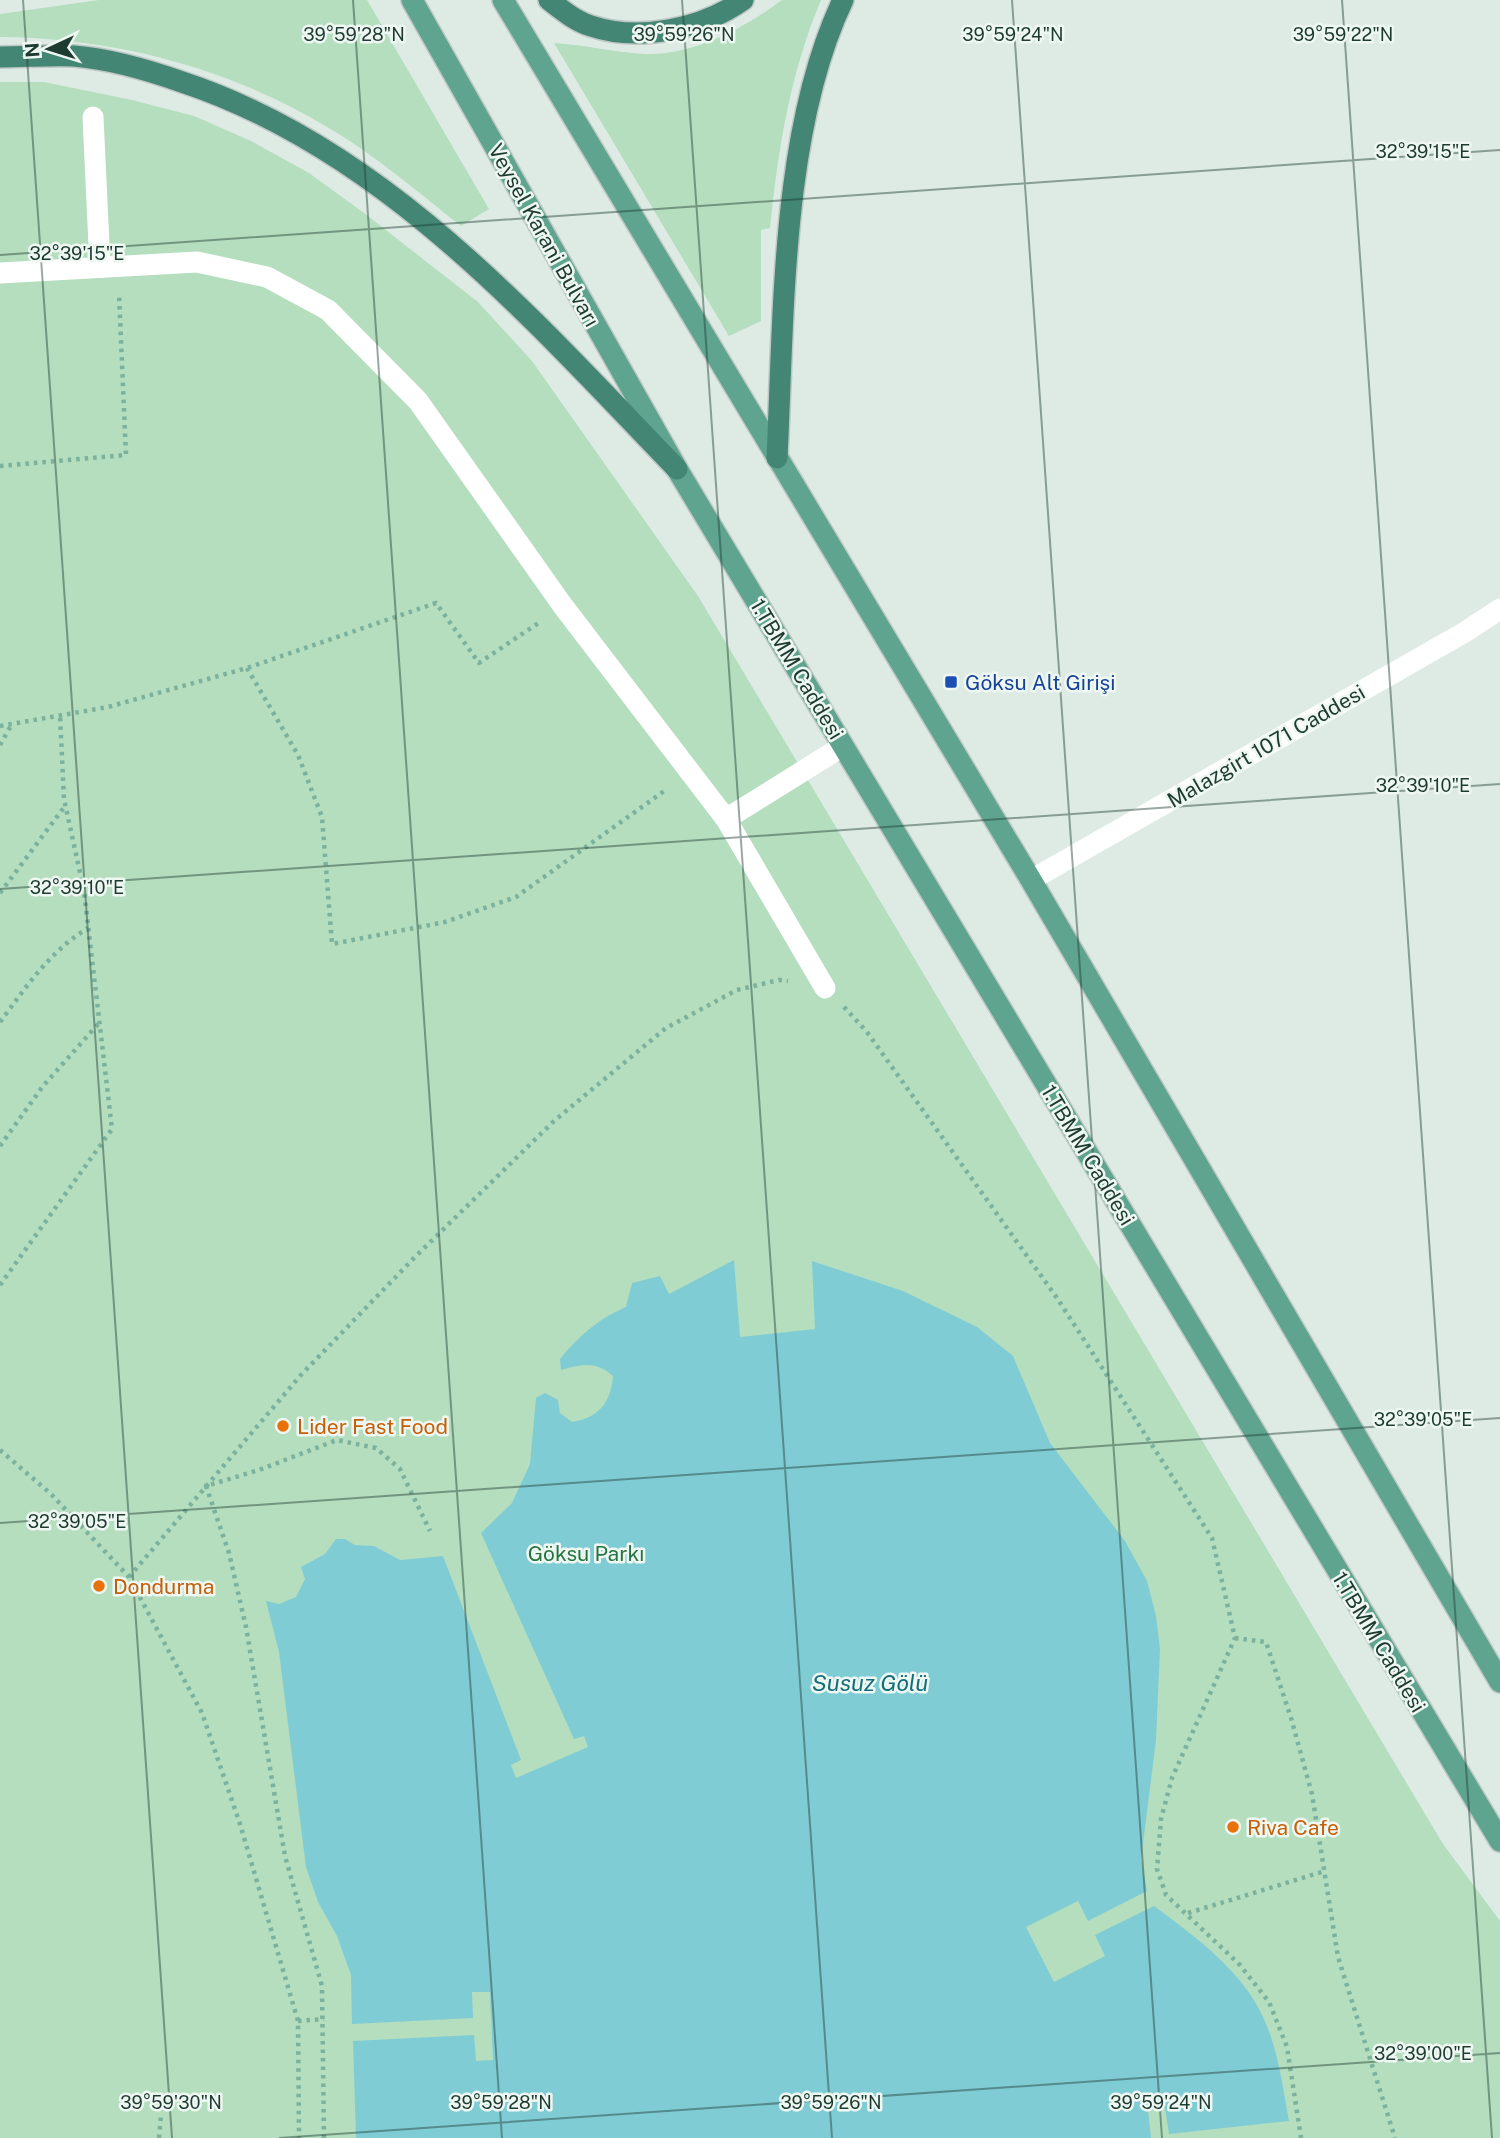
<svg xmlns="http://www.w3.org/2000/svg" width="1500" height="2138" font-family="'Public Sans',sans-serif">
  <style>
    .green { fill: #b4debd }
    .water { fill: #80ccd5 }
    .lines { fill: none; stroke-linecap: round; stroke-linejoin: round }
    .primary-casing { stroke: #c0c8c6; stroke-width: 24 }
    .trunk-casing { stroke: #c0c8c6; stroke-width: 24 }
    .path { stroke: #7bb19d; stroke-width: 4.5; stroke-dasharray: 3.5 5; stroke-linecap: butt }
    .minor { stroke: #fff; stroke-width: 21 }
    .tertiary { stroke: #fff; stroke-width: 21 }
    .primary { stroke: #5ea48e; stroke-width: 21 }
    .trunk { stroke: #438673; stroke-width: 21 }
    .ticks { fill: none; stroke: #1e3b32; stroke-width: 2; stroke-opacity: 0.45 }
    .transit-dot { fill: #1a4fb4; stroke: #eef7f2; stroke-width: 2.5 }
    .food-dot { fill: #e8710a; stroke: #eef7f2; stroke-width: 2.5 }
    .labels { text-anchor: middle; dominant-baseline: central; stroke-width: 5; stroke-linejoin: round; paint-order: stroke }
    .street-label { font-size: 21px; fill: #1e3b32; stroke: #eef7f2 }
    .transit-label { font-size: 21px; fill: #164399; stroke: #eef7f2; text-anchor: start }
    .food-label { font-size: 21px; fill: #c56008; stroke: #eef7f2; text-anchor: start }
    .park-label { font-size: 21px; fill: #257540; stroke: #eef7f2 }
    .water-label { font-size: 23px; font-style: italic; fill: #146f7b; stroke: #eef7f2 }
    .ticks-label { font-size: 18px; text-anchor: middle; fill: #1e3b32; stroke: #eef7f2; stroke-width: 5; stroke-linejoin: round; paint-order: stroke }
  </style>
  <rect width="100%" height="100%" fill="#ddebe4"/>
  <!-- green -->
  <path class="green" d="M99,0H367L489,209L461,226C418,192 376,156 329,128C230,68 115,38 0,37V14Z
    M782,0H821C790,73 778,150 770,228L761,230V321L729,336L554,43C584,45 614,52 644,54C694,56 744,28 782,0Z
    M0,82H44L132,100L194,116L251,141L309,173L364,213L478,302L532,361L698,596L1443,1844L1500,1921V2138H0Z"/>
  <!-- water -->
  <path class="water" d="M734,1260L740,1337L815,1329L812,1261L903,1291L977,1327L1013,1356L1050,1443L1125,1541L1147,1581L1156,1616L1160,1649L1156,1740L1141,1859L1147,1891L1088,1921L1078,1901L1026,1927L1054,1982L1105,1956L1095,1935L1154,1906C1197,1938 1247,1974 1267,2026C1279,2056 1283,2089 1289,2121L1169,2134L1165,2108L1148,2110L1151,2138H356L353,2041L474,2035L476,2061L493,2060L490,1992H472L473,2018L352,2024L351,1975L337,1936L318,1902L306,1867L279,1652L266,1601L279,1604L296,1597L305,1579L301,1567L325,1554L336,1539H345L355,1545L374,1546L400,1560L443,1556L521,1760L511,1765L516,1778L588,1747L584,1736L574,1739L481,1533L512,1503L530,1464L536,1398L545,1393L558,1400L560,1413L572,1422C598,1418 611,1403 613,1376C596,1361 582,1364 561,1370L560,1359C580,1335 598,1319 626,1307L632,1283L660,1276L669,1294Z"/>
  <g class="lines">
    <!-- primary casing -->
    <g class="primary-casing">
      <path id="primary" d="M412,0L677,469L1500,1841
        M503,0L1031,880L1500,1682"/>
    </g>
    <!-- trunk casing -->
    <g class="trunk-casing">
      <path id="trunk" d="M549,0C562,10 575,21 591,26C639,42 702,29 743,0
        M0,57C24,57 50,55 74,56C111,59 148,70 182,82C385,149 533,320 677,469
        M777,458C784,315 781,130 843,0"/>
    </g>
    <!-- path -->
    <path class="path" d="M0,466L126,455L119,294
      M247,668L298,755L322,817L332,944L445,922L516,897L667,789
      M0,726L108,707L247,668L436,603L479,663L540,622
      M0,745L12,724
      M0,893L65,806
      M844,1007L867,1032L1057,1298L1212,1538L1235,1638L1172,1778L1161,1819L1157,1869L1166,1895L1240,1965L1269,2002L1287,2047L1301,2138
      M0,1022C27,986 49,952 88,928
      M0,1146L43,1086L100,1022
      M0,1285L112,1129L84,891L64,799L60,715
      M0,1450L51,1494L129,1577L202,1713L240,1824L298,2021L299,2138
      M129,1577L300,1376L415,1257L554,1121L666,1028L737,990L779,980L788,981
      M1235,1638L1266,1642L1291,1718L1312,1794L1338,1957L1395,2138
      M1188,1913L1322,1872
      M298,2021L324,2019
      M159,2138L161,2114
      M324,2138L322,1986L285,1856L246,1627L229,1553L206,1486L259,1470L337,1440L376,1448L400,1469L430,1531"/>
    <!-- minor -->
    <path class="minor" d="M93,117L100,266
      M0,273L197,262L267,277L328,310L418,401L563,606L726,819L825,988
      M726,819L843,746"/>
    <!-- tertiary -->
    <path class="tertiary" d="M1031,880L1465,632L1500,609"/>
    <!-- primary -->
    <use href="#primary" class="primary"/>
    <!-- trunk -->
    <use href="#trunk" class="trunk"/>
  </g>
  <!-- ticks -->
  <path class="ticks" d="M23,0L172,2138M353,0L502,2138M682,0L832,2138M1012,0L1162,2138M1342,0L1492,2138M0,255L1500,150M0,889L1500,784M0,1523L1500,1418M279,2138L1500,2053"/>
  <!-- markers -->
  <rect class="transit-dot" x="944" y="675" width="14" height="14" rx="3.5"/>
  <g class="food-dot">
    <circle cx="283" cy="1426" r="7"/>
    <circle cx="99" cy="1586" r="7"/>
    <circle cx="1233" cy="1827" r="7"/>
  </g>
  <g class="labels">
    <!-- street labels -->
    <g class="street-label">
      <text transform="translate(544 235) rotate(61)">Veysel Karani Bulvarı</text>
      <text transform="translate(797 669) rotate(59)">1.TBMM Caddesi</text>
      <text transform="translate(1266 746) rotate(-30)">Malazgirt 1071 Caddesi</text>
      <text transform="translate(1088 1155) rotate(59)">1.TBMM Caddesi</text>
      <text transform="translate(1379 1642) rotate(59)">1.TBMM Caddesi</text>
    </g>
    <!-- transit labels -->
    <g class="transit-label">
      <text x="965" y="682">Göksu Alt Girişi</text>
    </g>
    <!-- food labels -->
    <g class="food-label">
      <text x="297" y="1426">Lider Fast Food</text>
      <text x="113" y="1586">Dondurma</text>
      <text x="1247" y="1827">Riva Cafe</text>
    </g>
    <!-- park labels -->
    <g class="park-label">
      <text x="586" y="1553">Göksu Parkı</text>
    </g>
    <!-- water labels -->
    <g class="water-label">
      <text x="870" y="1682">Susuz Gölü</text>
    </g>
  </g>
  <g class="ticks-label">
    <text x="354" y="41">39°59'28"N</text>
    <text x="684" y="41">39°59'26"N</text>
    <text x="1013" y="41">39°59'24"N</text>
    <text x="1343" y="41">39°59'22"N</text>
    <text x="1423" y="158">32°39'15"E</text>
    <text x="77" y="260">32°39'15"E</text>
    <text x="1423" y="792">32°39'10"E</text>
    <text x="77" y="894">32°39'10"E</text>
    <text x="1423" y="1426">32°39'05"E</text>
    <text x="77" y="1528">32°39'05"E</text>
    <text x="1423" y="2060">32°39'00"E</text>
    <text x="171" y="2109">39°59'30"N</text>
    <text x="501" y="2109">39°59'28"N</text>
    <text x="831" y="2109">39°59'26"N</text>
    <text x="1161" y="2109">39°59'24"N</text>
  </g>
  <!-- north arrow -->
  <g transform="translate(49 49) rotate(266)" stroke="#eef7f2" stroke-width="5" paint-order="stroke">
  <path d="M0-5L12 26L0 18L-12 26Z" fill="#1e3b32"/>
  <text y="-10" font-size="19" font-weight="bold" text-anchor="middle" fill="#1e3b32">N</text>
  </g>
</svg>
